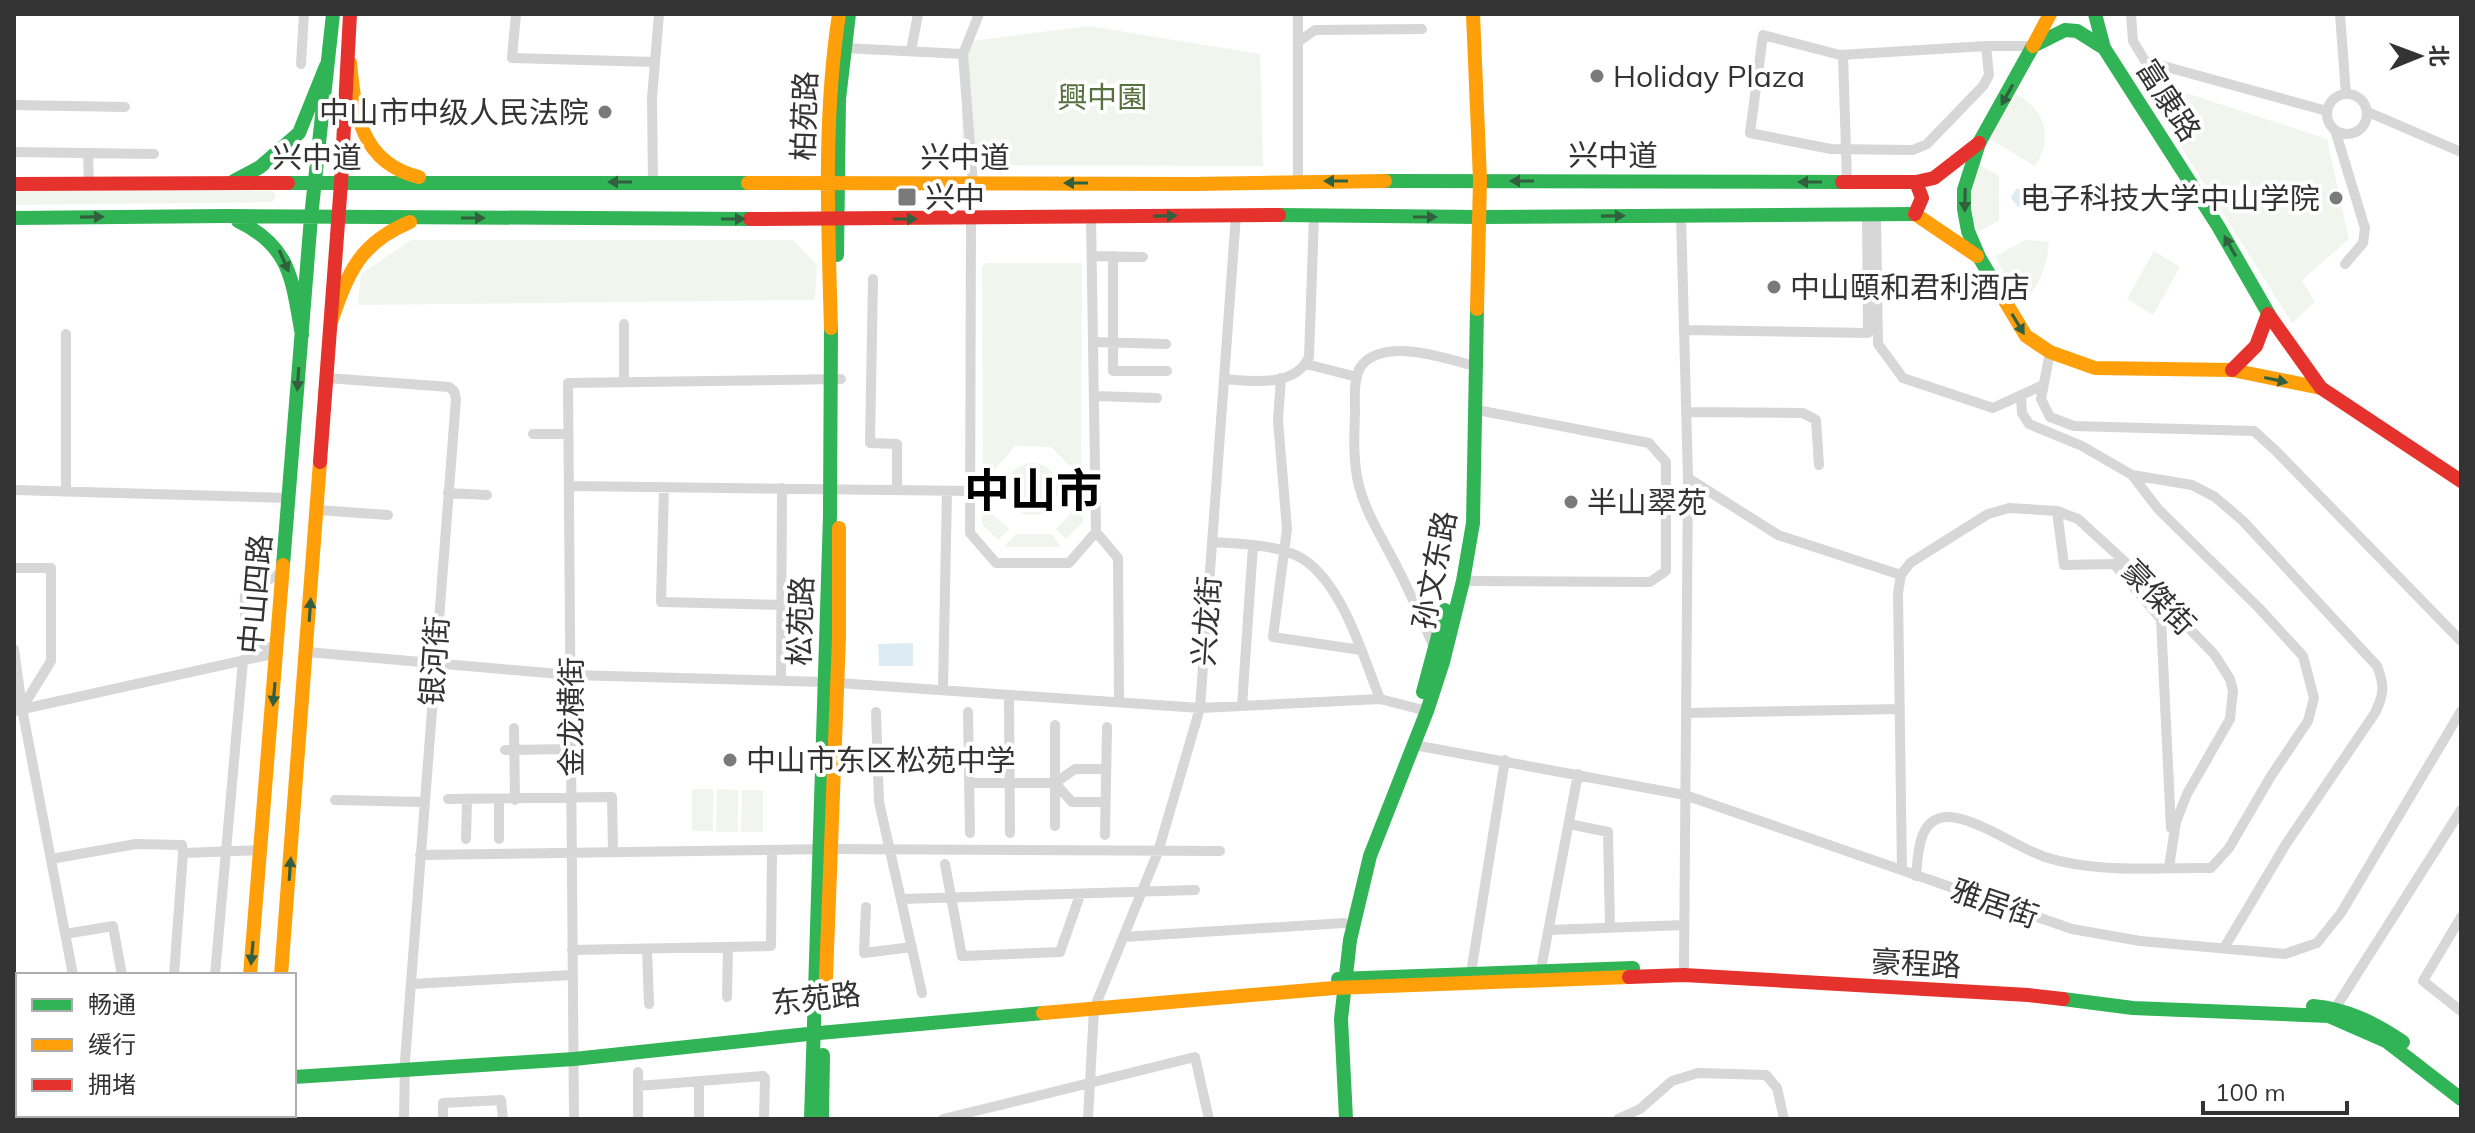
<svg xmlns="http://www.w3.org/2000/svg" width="2475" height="1133" font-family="Mulish,'Noto Sans SC',sans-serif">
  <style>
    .green { fill: #f1f5ed }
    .water { fill: #ddebf3 }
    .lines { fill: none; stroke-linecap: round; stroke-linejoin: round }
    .street { stroke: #d7d7d7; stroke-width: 10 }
    .fast { stroke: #30b455; stroke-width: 14 }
    .slow { stroke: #ff9f0a; stroke-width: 14 }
    .jam { stroke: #e5322d; stroke-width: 14 }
    .oneway { fill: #32603f }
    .poi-dot { fill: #7a7a7a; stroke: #fff; stroke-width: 3 }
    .labels { text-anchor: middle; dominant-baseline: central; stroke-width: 8; stroke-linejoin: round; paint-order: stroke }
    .poi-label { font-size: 30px; fill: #333; stroke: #fff; text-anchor: start }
    .park-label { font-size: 30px; fill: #56703f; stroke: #fff }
    .street-label { font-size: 30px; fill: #333; stroke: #fff }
    .town-label { font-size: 46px; font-weight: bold; fill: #000; stroke: #fff }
  </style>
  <rect width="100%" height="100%" fill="#fff"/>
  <!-- green -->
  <path class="green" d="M1089,26L1260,54L1263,166L961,165L963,42Z
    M2137,77L2327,139L2349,239L2302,280L2315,302L2292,323Z
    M2016,94C2045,110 2054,138 2035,166L1990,139Z
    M1977,164L1999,176V221L1978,232C1968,208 1971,189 1977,164Z
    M14,191H273L276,197L272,202L14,205Z
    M411,240H793L817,265L815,300L358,305L361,274Z
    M2025,240L2049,242C2047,266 2039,287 2022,305L1995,257Z
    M2154,251L2180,267L2153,315L2127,299Z
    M986,263H1082L1081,477H1076V472L1051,447L1015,446L988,477H983L982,267Z
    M1006 489a26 26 0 1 1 52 0a26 26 0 1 1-52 0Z
    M1077,502H1082L1083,522L1066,539L1056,529L1077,507Z
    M982,505L1009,529L998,540L982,524Z
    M1016,534H1052L1061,547H1004Z
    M692,789H713V831H692Z
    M717,789L738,790V832H716Z
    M742,790H763V832H741Z"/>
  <!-- water -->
  <path class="water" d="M2016,189H2052L2056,200L2052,208L2018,207L2011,198Z
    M913,643V666H879L878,644Z"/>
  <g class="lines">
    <!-- street -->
    <path class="street" d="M516,14L512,58L655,62
      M2131,14L2133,41L2145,61L2327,111
      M2340,14L2346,94
      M1298,42L1315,30L1422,29
      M1986,46L1989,75L1983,86L1927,144L1913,150L1831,149L1750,133L1763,35L1840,55L1986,46H2033
      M844,48L963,54
      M911,51L918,14
      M1843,55L1847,182
      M301,64L304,14
      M2327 114a20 20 0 1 1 40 0a20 20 0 1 1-40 0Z
      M14,105L125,107
      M2368,112L2461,152
      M2335,130L2365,228L2363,243L2345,264
      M14,152L154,154
      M88,153L89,184
      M1298,181V14
      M653,182L652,98L659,14
      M973,184L963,54L979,14
      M1681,215L1688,478L1684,967
      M1876,215L1878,344L1903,378L1993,408L2043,385
      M1091,217L1096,532L1118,558L1119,702
      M971,218L970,533L996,563H1069L1096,532
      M1092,256L1143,257
      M1113,256V371H1167
      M873,279L870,443L897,444V490
      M624,324V382
      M1684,330L1868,333L1867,215
      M66,334V491
      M1093,342L1166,344
      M2050,352L2041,399L2050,417L2074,426L2254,431L2276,451L2461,641
      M1306,364L1357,377
      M327,378L449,387L454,391L456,399L405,1061L404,1119
      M1281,378L1278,420L1287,529L1273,637L1361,650
      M1224,379C1252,381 1295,388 1309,357L1314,216
      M1094,396L1157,398
      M1686,412L1803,413L1816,420L1819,465
      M533,434H568
      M2132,475L2192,485L2215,497L2243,521L2377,666C2385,686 2384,694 2375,713L2286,844L2224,948
      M1688,478L1778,535L1901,575
      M569,486L970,491
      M664,487L661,602L782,605
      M14,490L289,498
      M448,493L487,495
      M317,510L388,515
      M2057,511L2064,565L2114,564L2161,619L2171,828
      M1212,542C1241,544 1278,544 1303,559C1343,585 1363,656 1380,699
      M14,568H51V661L22,708
      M1463,581L1650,582L1666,571V462L1649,443L1477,410
      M1434,647C1422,621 1411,594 1398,569C1384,541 1367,516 1359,486C1353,462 1354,437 1355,413C1355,399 1353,376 1362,365C1384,339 1440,356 1467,364
      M14,649L22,708L73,975
      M307,652L571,675L824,682L1200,708L1380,699L1427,711
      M277,653C245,636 244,626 245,592L283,572
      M781,681L782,488
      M943,690L947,491
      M1009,695L1010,833
      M1242,706L1253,546
      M14,711L277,653
      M876,712L879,802L922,993
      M968,712L970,833
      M1686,713L1900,709
      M1055,725V826
      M514,728L515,800
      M1414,745L1685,795L2072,929L2140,941L2285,954L2317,943L2341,913L2461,711
      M505,750L571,749
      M969,783H1055L1075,769H1105
      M1055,783L1072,802H1104
      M448,799L612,797L613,851
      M335,800L424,802
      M1569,824L1608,832L1610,927
      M1105,835L1107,727
      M466,839L467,799
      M499,839V800
      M420,855L831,849L1220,851
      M51,859L136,844L182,845L183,853L260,850
      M945,864L962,956L1060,952L1080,895
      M1902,870L1898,593L1901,575L1910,563L1988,514L2009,508L2057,511L2078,519L2123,560L2214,654L2230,679L2233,691L2230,719L2187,794L2176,822L2169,867
      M1916,876C1918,854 1918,817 1948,817C1975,817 2018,848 2045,857C2098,874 2157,867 2211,868L2229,848L2271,776L2308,721L2314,698L2303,656L2258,607L2159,510L2132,475L2082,446L2029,424L2022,413L2021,395
      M901,899L1195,890
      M866,907L864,953L912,947
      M2461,917L2423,981L2461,1011
      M1549,930L1684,925
      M65,934L113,926L122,975
      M1124,937L1344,923
      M647,949L649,1004
      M572,950L771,946L772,850
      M1541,969L1578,774
      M1471,973L1505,760
      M174,975L183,853
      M215,975L243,660
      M412,984L572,975
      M727,997L728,947
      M2336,1007L2461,810
      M638,1072V1086L763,1076L765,1078L764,1119
      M699,1081V1119
      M638,1086V1119
      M201,1115L203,1119
      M443,1119V1103L501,1100L503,1119
      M574,1119L568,383L841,379
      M943,1119L1195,1057L1209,1119
      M1088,1119L1094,1009L1158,852L1200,708L1236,215
      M1618,1119L1640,1109L1672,1081L1698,1073L1766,1075L1777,1088L1784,1119"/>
    <!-- fast -->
    <path class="fast" d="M2095,14L2104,48
      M234,181L260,167L299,133L326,66
      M1385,181L1842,182
      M288,183H748
      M1279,215L1479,217L1915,214
      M14,218L225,216L750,219
      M238,221C292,247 292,281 302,335
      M837,255L839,99L849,14
      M2002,296L1979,257L1968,231L1964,209V190L1979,143L2033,46L2065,30L2077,31L2104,48L2218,226L2271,318
      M283,565L311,217L333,14
      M1423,692L1445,610
      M1338,979L1633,968
      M2063,999L2133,1008L2329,1016L2386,1041L2461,1099
      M2313,1006C2347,1009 2375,1023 2403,1042
      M294,1077L574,1059L808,1034L1043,1013
      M240,1115V1119
      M31,1119L48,1115
      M57,1119L74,1115
      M811,1119L830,515L831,328
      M822,1119L823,1055
      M1346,1119L1341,1019L1350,940L1370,856L1427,711L1443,662L1463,581L1473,523L1477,309"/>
    <!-- slow -->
    <path class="slow" d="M1473,14L1480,180L1477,309
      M2033,46L2050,14
      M350,63C355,114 361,163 419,177
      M748,183L1193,184L1385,181
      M1915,214L1977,256
      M2002,296L2026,336L2050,352L2095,368L2232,370L2321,388
      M331,322C348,273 359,243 410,222
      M831,328C828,222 823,119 839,14
      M250,975L283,565
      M281,975L320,462
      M825,1003L839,637V528
      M1043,1013L1334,988L1629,977
      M269,1119L270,1115"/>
    <!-- jam -->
    <path class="jam" d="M1842,182H1916L1934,178L1979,143
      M14,184L288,183
      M1915,214L1922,198L1916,182
      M750,219L1279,215
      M2271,318L2321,388L2461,481
      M2232,370L2256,346L2268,314
      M320,462L341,183L350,14
      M1629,977L1684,975L2028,995L2063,999"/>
  </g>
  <!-- one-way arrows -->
  <defs><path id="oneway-solid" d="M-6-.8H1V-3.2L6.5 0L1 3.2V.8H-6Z" transform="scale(2)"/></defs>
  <g class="oneway">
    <use href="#oneway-solid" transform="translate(2007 95) rotate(119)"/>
    <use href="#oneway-solid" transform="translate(1336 181) rotate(180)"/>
    <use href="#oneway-solid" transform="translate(1522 181) rotate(-180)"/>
    <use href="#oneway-solid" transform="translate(620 182) rotate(-180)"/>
    <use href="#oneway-solid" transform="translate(1810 182) rotate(180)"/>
    <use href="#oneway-solid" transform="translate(1076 183) rotate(180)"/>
    <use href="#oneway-solid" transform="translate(1965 200) rotate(91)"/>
    <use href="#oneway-solid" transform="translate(1165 216) rotate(-1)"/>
    <use href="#oneway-solid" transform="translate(1613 216) rotate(-1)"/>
    <use href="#oneway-solid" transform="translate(92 217) rotate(-1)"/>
    <use href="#oneway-solid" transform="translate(1425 217)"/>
    <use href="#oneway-solid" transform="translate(473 218)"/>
    <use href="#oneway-solid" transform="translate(733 219)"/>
    <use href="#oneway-solid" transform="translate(905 219)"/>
    <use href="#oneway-solid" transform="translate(2230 246) rotate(-119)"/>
    <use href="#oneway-solid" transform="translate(284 261) rotate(66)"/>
    <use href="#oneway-solid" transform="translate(2018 324) rotate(59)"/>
    <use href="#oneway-solid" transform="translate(298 379) rotate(94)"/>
    <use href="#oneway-solid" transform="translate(2276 380) rotate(12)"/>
    <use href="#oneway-solid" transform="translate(310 610) rotate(-86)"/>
    <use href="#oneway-solid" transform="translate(274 694) rotate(95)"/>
    <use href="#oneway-solid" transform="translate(290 869) rotate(-86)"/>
    <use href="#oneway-solid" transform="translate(252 953) rotate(95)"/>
  </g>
  <!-- markers -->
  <g class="poi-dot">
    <circle cx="1597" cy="76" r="8"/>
    <circle cx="605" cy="112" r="8"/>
    <rect x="897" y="187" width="20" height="20" rx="4"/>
    <circle cx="2336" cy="198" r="8"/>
    <circle cx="1774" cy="287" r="8"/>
    <circle cx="1571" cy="502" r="8"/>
    <circle cx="730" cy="760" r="8"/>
  </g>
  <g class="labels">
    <!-- poi labels -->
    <g class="poi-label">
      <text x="1613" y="76">Holiday Plaza</text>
      <text x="589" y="112" text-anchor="end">中山市中级人民法院</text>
      <text x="925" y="197">兴中</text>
      <text x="2320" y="198" text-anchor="end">电子科技大学中山学院</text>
      <text x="1790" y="287">中山頤和君利酒店</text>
      <text x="1587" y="502">半山翠苑</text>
      <text x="746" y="760">中山市东区松苑中学</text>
    </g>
    <!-- park labels -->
    <g class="park-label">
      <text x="1102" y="97">興中園</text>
    </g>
    <!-- street labels -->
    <g class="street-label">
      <text transform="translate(2169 100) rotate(57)">富康路</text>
      <text transform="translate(804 116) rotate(-88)">柏苑路</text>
      <text x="1613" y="155">兴中道</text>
      <text x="317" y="157">兴中道</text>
      <text x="965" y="157">兴中道</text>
      <text transform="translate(1434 570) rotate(-79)">孙文东路</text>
      <text transform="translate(255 594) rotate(-85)">中山四路</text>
      <text transform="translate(2159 597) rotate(46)">豪傑街</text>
      <text transform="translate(800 621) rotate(-88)">松苑路</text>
      <text transform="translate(1206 621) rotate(-86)">兴龙街</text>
      <text transform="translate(434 661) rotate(-86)">银河街</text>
      <text transform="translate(571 717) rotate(-90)">金龙横街</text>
      <text transform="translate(1995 903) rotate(19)">雅居街</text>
      <text transform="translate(1916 963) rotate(3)">豪程路</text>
      <text transform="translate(816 998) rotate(-6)">东苑路</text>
    </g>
    <!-- town labels -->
    <g class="town-label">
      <text x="1033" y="490">中山市</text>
    </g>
  </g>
  <!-- border -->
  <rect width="2475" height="1133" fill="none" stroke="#333333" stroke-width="32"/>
  <!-- legend -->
  <rect x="16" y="973" width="280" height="144" fill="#ffffff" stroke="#adadad" stroke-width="2"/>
  <rect x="32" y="999" width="40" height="12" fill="#30b455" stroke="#adadad" stroke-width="2"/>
  <text x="88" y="1013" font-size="24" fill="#333333">畅通</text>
  <rect x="32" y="1039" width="40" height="12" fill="#ff9f0a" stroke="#adadad" stroke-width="2"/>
  <text x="88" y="1053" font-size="24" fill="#333333">缓行</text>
  <rect x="32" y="1079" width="40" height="12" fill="#e5322d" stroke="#adadad" stroke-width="2"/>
  <text x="88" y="1093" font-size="24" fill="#333333">拥堵</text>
  <!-- north arrow -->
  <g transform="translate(2419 56) rotate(89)" stroke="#ffffff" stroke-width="6" paint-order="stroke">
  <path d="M0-6L14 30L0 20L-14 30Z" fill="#333333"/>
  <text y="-12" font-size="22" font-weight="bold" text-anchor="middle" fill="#333333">北</text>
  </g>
  <!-- scale -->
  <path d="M2203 1101v12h144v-12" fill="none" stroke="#333333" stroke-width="4"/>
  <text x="2215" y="1101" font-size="24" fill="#333333" stroke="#ffffff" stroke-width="6" paint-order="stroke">100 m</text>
</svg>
